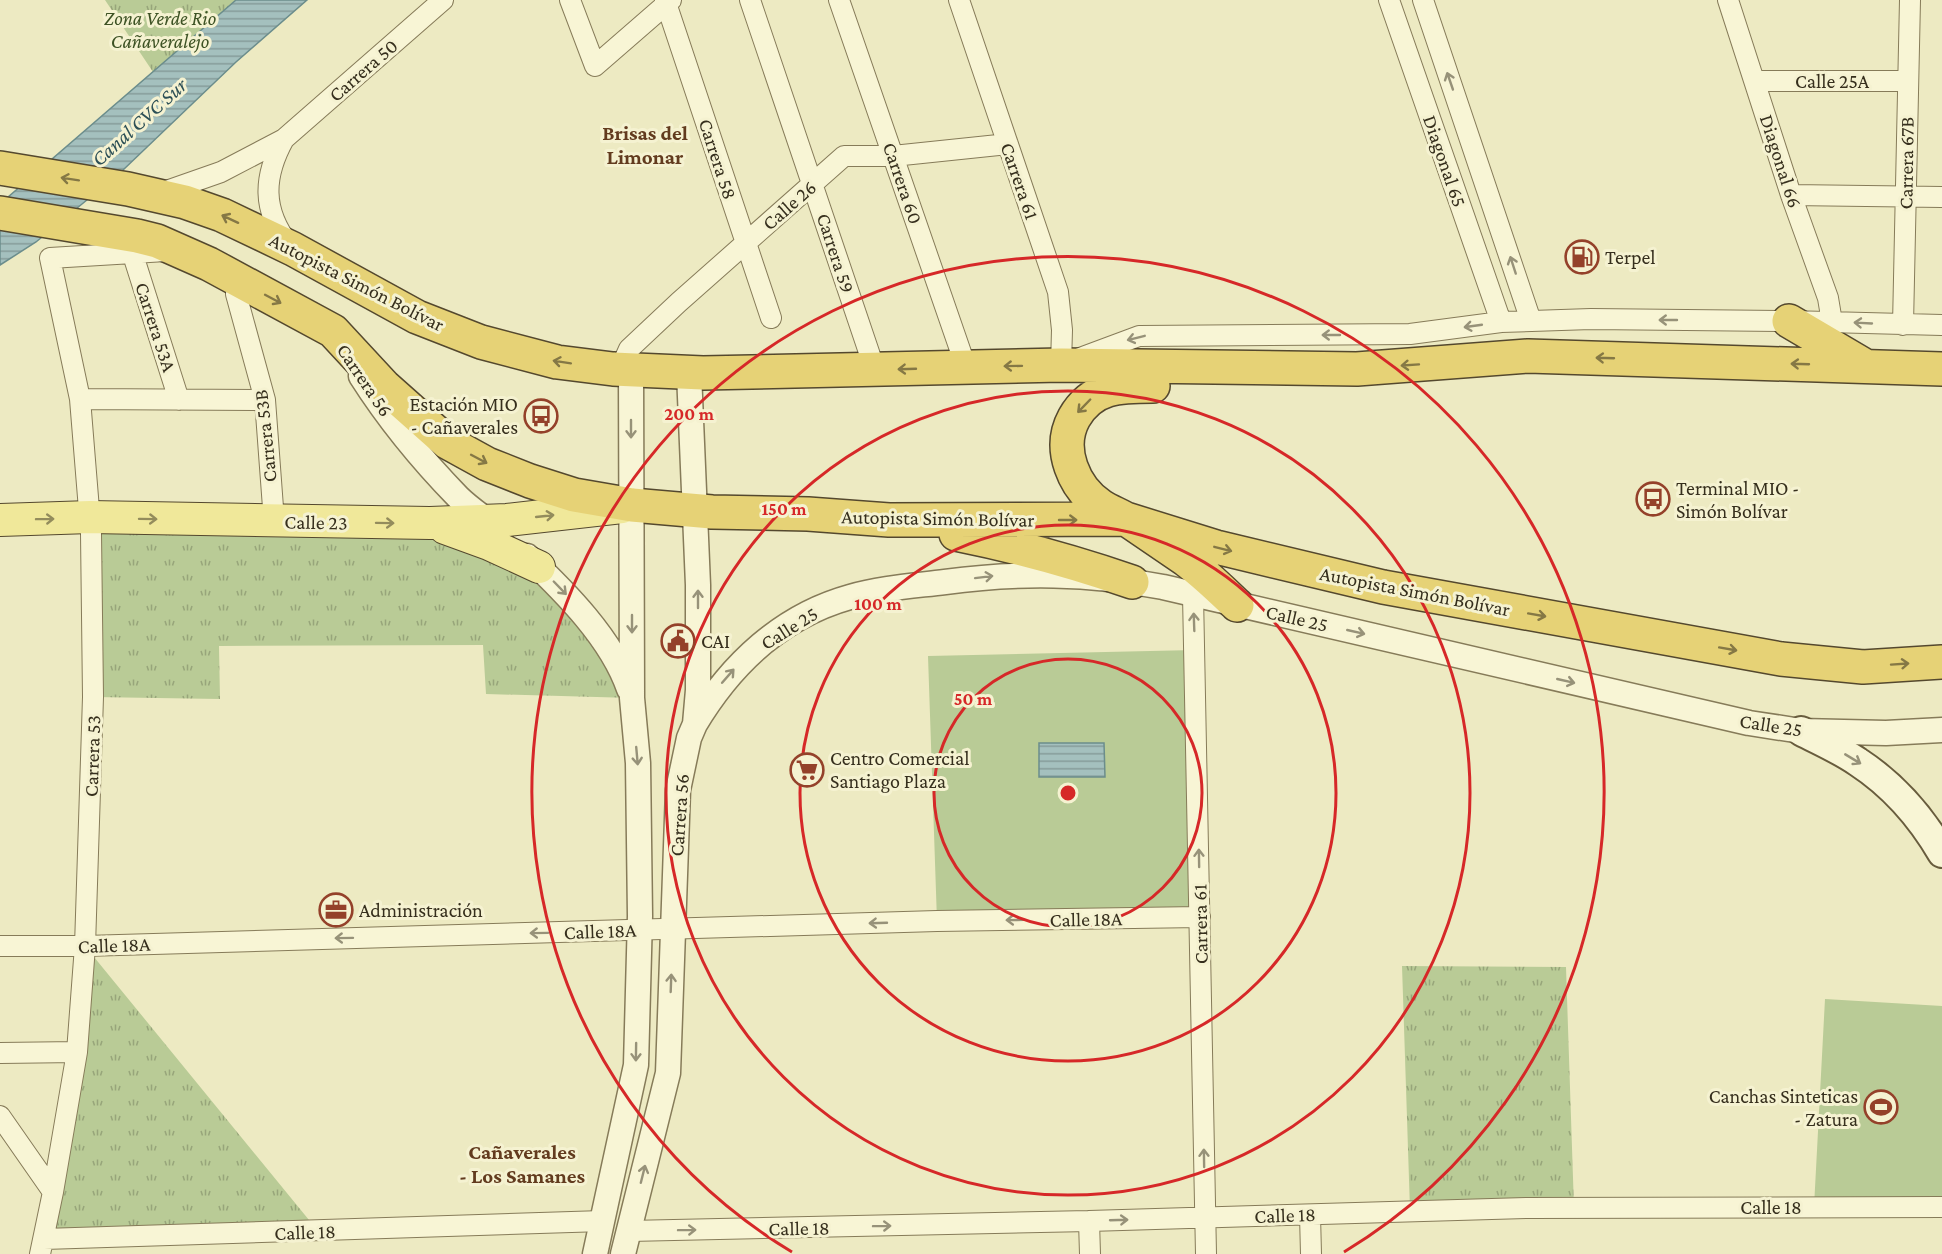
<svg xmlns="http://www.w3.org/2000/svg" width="1942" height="1254" font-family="'Crimson Pro',serif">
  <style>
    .grass { fill: #b9cb96 }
    .park { fill: url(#park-tufts) }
    .water { fill: url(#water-rules); stroke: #6b8d8c; stroke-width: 1.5 }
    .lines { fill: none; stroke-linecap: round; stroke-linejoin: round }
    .minor-casing { stroke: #867b59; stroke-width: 22 }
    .tertiary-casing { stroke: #867b59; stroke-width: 27 }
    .secondary-casing { stroke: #685c3d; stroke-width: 32 }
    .primary-casing { stroke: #54482e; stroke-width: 34 }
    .trunk-casing { stroke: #54482e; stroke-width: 36 }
    .minor { stroke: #f8f5d5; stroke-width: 20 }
    .tertiary { stroke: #f8f5d5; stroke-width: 24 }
    .secondary { stroke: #f8f5d5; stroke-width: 28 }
    .primary { stroke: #f0e89a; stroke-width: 32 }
    .trunk { stroke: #e6d276; stroke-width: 33 }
    .oneway { stroke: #979279 }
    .oneway2 { stroke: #857845 }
    .oneway3 { stroke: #938c5c }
    .ring { fill: none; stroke: #d62828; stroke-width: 3 }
    .labels { text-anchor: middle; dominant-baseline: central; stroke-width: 6; stroke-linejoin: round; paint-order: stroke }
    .park-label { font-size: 20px; font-style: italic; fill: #3d5224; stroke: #f5f2d1 }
    .street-label { font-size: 20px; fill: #362f1d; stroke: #f5f2d1 }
    .poi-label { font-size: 20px; fill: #362f1d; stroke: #f5f2d1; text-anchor: start }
    .water-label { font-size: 21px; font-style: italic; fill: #2d5056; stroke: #f5f2d1 }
    .neighbourhood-label { font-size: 21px; font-weight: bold; fill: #623b1e; stroke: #f5f2d1 }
    .centre { fill: #d62828; stroke: #f5f2d1; stroke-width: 3 }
    .ring-label { font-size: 18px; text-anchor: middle; font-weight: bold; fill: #d62828; stroke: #f5f2d1; stroke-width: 6; stroke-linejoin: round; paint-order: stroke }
  </style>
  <defs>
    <pattern id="park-tufts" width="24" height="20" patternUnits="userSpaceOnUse" patternTransform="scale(1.5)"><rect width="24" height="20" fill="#b9cb96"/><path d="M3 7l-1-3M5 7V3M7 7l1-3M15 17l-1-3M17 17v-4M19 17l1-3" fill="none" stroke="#97a57a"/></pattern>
    <pattern id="water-rules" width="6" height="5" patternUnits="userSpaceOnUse" patternTransform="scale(1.5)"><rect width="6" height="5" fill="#a4c0be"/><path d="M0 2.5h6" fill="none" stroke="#869c9a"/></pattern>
  </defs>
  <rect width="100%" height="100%" fill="#edeac2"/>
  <!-- grass -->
  <path class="grass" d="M1195,650L1200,917L937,921L928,656Z
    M1825,999L1942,1006V1207H1814Z"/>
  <!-- park -->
  <path class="park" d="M105,0H236L153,72Z
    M90,517L430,523L539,567L632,698L486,694L483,645L219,646L220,699L93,697Z
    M85,946L318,1231L44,1239Z
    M1402,966L1566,967L1574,1208L1410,1210Z"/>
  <!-- water -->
  <path class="water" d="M236,0H307L236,62L122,171L36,242L0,265V204Z
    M1039,743H1104L1105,777H1039Z"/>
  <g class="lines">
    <!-- minor casing -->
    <g class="minor-casing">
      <path id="minor" d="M570,0L595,66L671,0
        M665,0L771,318
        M750,0L875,370
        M839,0L966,367
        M959,0L1058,292L1062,330L1061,365L1139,336L1410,334L1501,322L1591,319L1789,321L1942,325
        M1389,0L1501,322
        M1423,0L1531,321
        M1728,0L1791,195L1828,298L1832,322
        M1755,81H1908
        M284,139C263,177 262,210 289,245
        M161,193L221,172L284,139L443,0
        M1791,195L1942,197
        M133,255L179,400
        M240,282L236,294L265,400L274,521
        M1903,325L1910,0
        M620,369L629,349L679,302L844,156H893L1008,144
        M80,399L265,400
        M1193,595L1206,1254
        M0,946H85L937,921L1200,917
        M0,1053L77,1052
        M0,1116L53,1192
        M1310,1215L1311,1254
        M1089,1221L1090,1254
        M629,1231L1089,1221L1526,1208L1942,1207
        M44,1239L603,1221
        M40,1254L53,1192L77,1052L85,946L93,697L91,534L80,399L50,258L166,251"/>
    </g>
    <!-- tertiary casing -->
    <g class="tertiary-casing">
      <path id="tertiary" d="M361,376C389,420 422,460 458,497C469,508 483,517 495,527
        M527,556C565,592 612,639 629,689
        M695,724C731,664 782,616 850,597C881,588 913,586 945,582C1020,572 1088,573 1163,587L1749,723L1801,731L1886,733L1942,730
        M595,1254L636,1065L640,916L638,763L632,698L631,370
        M623,1254L668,1073L678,790L689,738L695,724L698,690V585L689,373"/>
    </g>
    <!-- secondary casing -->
    <g class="secondary-casing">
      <path id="secondary" d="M1801,731C1820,741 1841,750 1858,762C1893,785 1921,817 1942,853"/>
    </g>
    <!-- primary casing -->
    <g class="primary-casing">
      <path id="primary" d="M0,520L90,517L430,523L507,520L622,507
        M445,528L489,544L539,567"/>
    </g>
    <!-- trunk casing -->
    <g class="trunk-casing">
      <path id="trunk" d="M0,168L128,189L185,202L222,215L293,249L417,317L481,342L557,362L613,369L703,373L1061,365L1357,369L1528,356L1942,369
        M0,213L137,236L157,241L209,264L333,331L384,386L447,442L487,464L530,481L574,495L632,505L712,512L808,514L889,520L1126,519L1216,547L1383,587L1781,659L1863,667L1942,662
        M1789,321L1862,364
        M1153,386C1120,386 1092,386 1074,418C1057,449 1074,488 1101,506C1110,512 1120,515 1129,521C1148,534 1167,547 1186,560C1204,573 1221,590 1237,605
        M956,534C1016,546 1074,562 1132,582"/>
    </g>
    <!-- minor -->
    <use href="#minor" class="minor"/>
    <!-- tertiary -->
    <use href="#tertiary" class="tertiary"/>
    <!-- secondary -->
    <use href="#secondary" class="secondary"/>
    <!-- primary -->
    <use href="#primary" class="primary"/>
    <!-- trunk -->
    <use href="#trunk" class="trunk"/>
  </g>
  <!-- one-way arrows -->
  <defs><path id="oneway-shaft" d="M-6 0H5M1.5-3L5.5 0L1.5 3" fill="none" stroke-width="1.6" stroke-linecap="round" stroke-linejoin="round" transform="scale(1.5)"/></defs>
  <g class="oneway">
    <use href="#oneway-shaft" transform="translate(1450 81) rotate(-109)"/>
    <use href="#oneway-shaft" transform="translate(1513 265) rotate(-108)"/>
    <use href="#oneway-shaft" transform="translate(1668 320) rotate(-180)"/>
    <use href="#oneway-shaft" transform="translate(1863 323) rotate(-177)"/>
    <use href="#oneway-shaft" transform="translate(1473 326) rotate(172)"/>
    <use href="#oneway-shaft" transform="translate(1331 335) rotate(180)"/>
    <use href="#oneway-shaft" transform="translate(1136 338) rotate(166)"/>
    <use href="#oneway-shaft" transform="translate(631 429) rotate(90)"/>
    <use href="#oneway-shaft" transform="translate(984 577) rotate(-7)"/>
    <use href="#oneway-shaft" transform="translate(560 588) rotate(46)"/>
    <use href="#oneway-shaft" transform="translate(698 599) rotate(-90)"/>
    <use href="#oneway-shaft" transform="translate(1194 622) rotate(-92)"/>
    <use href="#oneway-shaft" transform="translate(632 624) rotate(90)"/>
    <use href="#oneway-shaft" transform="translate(1356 632) rotate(13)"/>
    <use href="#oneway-shaft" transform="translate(728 676) rotate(-49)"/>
    <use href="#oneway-shaft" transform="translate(1566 681) rotate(13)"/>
    <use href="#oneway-shaft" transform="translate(637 756) rotate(85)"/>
    <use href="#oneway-shaft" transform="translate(1853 759) rotate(31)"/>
    <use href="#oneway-shaft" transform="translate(1199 858) rotate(-91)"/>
    <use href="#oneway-shaft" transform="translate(1015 920) rotate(179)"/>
    <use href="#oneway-shaft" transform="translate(878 923) rotate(178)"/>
    <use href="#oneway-shaft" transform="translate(539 933) rotate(179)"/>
    <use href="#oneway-shaft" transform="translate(344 938) rotate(179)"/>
    <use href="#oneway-shaft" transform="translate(671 983) rotate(-88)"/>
    <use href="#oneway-shaft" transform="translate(636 1052) rotate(91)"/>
    <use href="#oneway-shaft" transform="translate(1204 1158) rotate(-91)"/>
    <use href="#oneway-shaft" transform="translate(643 1174) rotate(-76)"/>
    <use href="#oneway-shaft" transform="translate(1119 1220) rotate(-2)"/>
    <use href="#oneway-shaft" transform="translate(882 1226) rotate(-1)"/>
    <use href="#oneway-shaft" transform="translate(687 1230) rotate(-1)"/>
  </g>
  <g class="oneway2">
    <use href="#oneway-shaft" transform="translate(70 179) rotate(-171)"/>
    <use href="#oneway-shaft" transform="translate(230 219) rotate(-155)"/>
    <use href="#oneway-shaft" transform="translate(273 299) rotate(28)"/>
    <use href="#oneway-shaft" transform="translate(1605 358) rotate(-178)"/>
    <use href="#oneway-shaft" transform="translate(562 362) rotate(-171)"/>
    <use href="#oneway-shaft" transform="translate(1800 364) rotate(-178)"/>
    <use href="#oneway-shaft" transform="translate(1410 365) rotate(176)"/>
    <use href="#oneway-shaft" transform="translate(1013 366) rotate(179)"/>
    <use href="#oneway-shaft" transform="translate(907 369) rotate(178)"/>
    <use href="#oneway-shaft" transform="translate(1084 406) rotate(134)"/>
    <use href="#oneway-shaft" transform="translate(479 459) rotate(28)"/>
    <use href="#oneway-shaft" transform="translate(1068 520)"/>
    <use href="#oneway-shaft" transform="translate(1223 549) rotate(14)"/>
    <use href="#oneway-shaft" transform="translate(1537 615) rotate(10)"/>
    <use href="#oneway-shaft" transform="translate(1728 649) rotate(10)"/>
    <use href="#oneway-shaft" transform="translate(1900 664) rotate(-4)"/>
  </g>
  <g class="oneway3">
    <use href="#oneway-shaft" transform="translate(545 516) rotate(-6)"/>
    <use href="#oneway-shaft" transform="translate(45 519) rotate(-1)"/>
    <use href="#oneway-shaft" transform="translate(148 519) rotate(1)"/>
    <use href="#oneway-shaft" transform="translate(385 523) rotate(1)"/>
  </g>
  <!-- distance rings -->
  <g class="ring">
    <circle cx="1068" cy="793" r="134"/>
    <circle cx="1068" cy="793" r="268"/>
    <circle cx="1068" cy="793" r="402"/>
    <path d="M792 1252A536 536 0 1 1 1344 1252"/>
  </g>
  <!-- icons -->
  <defs>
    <g id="fuel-ring" transform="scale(1.725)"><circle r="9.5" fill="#f5f2d1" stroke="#94412a" stroke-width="1.5"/><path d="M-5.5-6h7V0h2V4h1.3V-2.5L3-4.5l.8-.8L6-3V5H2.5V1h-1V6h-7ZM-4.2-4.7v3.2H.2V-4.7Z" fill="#94412a"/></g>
    <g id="bus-ring" transform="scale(1.725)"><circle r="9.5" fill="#f5f2d1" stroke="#94412a" stroke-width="1.5"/><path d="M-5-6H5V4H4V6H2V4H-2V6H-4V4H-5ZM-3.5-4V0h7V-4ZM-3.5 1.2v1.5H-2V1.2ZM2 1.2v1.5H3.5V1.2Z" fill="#94412a"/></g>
    <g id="civic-ring" transform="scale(1.725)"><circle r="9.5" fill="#f5f2d1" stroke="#94412a" stroke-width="1.5"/><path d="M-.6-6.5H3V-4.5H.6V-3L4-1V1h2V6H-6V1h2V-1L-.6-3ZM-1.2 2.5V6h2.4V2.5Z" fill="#94412a"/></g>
    <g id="supermarket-ring" transform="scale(1.725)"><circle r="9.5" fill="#f5f2d1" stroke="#94412a" stroke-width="1.5"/><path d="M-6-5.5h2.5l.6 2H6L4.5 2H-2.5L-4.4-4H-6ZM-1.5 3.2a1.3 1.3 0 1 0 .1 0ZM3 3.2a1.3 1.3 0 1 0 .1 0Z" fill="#94412a"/></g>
    <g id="office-ring" transform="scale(1.725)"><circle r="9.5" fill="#f5f2d1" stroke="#94412a" stroke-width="1.5"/><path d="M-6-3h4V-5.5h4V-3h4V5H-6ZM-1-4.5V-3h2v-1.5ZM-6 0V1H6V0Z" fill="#94412a"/></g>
    <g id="stadium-ring" transform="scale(1.725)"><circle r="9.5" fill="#f5f2d1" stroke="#94412a" stroke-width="1.5"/><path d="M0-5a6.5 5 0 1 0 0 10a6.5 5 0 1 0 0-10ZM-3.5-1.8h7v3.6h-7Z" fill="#94412a"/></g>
  </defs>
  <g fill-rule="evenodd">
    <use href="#fuel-ring" x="1582" y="257"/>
    <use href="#bus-ring" x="541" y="416"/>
    <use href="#bus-ring" x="1653" y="499"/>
    <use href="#civic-ring" x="678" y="641"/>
    <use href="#supermarket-ring" x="807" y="770"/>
    <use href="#office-ring" x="336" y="910"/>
    <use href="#stadium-ring" x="1881" y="1107"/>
  </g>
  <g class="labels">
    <!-- park labels -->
    <g class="park-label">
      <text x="160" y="18">Zona Verde Rio<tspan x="160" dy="23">Cañaveralejo</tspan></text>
    </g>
    <!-- street labels -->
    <g class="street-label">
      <text transform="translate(363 70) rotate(-41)">Carrera 50</text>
      <text x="1832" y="81">Calle 25A</text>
      <text transform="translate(718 159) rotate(72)">Carrera 58</text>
      <text transform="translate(1445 161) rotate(71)">Diagonal 65</text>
      <text transform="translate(1781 161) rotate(72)">Diagonal 66</text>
      <text transform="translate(1906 163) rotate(-89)">Carrera 67B</text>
      <text transform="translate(1020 181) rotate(71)">Carrera 61</text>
      <text transform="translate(903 183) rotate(71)">Carrera 60</text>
      <text transform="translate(789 205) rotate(-41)">Calle 26</text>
      <text transform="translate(836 253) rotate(72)">Carrera 59</text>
      <text transform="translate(357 282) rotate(27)">Autopista Simón Bolívar</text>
      <text transform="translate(156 327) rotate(72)">Carrera 53A</text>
      <text transform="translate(365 380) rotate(56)">Carrera 56</text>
      <text transform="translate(265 436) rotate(-96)">Carrera 53B</text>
      <text transform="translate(938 518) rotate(1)">Autopista Simón Bolívar</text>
      <text transform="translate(316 522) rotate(1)">Calle 23</text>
      <text transform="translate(1415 591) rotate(11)">Autopista Simón Bolívar</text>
      <text transform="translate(1297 618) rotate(13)">Calle 25</text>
      <text transform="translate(789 628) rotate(-32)">Calle 25</text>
      <text transform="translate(1771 725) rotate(9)">Calle 25</text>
      <text transform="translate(92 756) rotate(-88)">Carrera 53</text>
      <text transform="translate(679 815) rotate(-86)">Carrera 56</text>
      <text transform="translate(1086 919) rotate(-1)">Calle 18A</text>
      <text transform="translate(1200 924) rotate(-91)">Carrera 61</text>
      <text transform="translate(600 931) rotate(-2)">Calle 18A</text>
      <text transform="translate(114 945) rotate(-2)">Calle 18A</text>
      <text x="1771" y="1207">Calle 18</text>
      <text transform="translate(1285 1215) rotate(-2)">Calle 18</text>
      <text transform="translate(799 1228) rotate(-1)">Calle 18</text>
      <text transform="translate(305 1232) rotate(-2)">Calle 18</text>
    </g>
    <!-- poi labels -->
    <g class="poi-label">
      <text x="1605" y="257">Terpel</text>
      <text x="518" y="404" text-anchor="end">Estación MIO<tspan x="518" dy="23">- Cañaverales</tspan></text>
      <text x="1676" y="488">Terminal MIO -<tspan x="1676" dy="23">Simón Bolívar</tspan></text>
      <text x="701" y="641">CAI</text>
      <text x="830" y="758">Centro Comercial<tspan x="830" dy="23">Santiago Plaza</tspan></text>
      <text x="359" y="910">Administración</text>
      <text x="1858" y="1096" text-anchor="end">Canchas Sinteticas<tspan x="1858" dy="23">- Zatura</tspan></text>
    </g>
    <!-- water labels -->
    <g class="water-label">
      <text transform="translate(139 122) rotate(-42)">Canal CVC Sur</text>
    </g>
    <!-- neighbourhood labels -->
    <g class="neighbourhood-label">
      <text x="645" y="133">Brisas del<tspan x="645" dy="24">Limonar</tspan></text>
      <text x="522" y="1152">Cañaverales<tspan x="522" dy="24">- Los Samanes</tspan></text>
    </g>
  </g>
  <circle cx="1068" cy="793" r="9" class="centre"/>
  <g class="ring-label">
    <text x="689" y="420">200 m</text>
    <text x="784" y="515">150 m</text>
    <text x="878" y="610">100 m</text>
    <text x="973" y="705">50 m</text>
  </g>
</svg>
